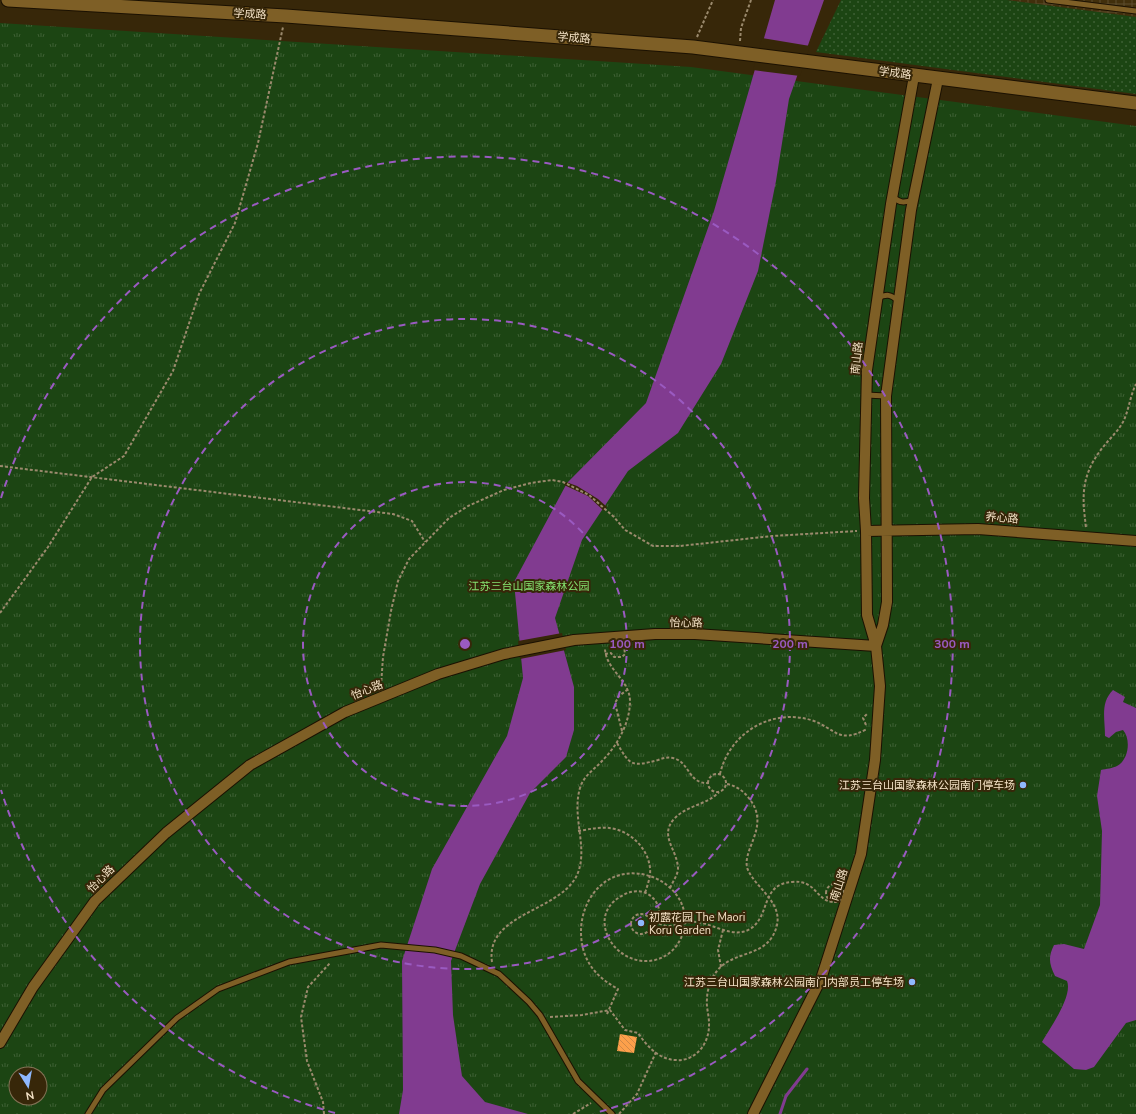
<svg xmlns="http://www.w3.org/2000/svg" width="1136" height="1114" font-family="'Nunito Sans','Noto Sans SC',sans-serif">
  <style>
    .industrial { fill: url(#industrial-grid) }
    .grass { fill: url(#grass-dots) }
    .park { fill: url(#park-tufts); fill-rule: evenodd }
    .water { fill: #813b90 }
    .pier { fill: #372709 }
    .lines { fill: none; stroke-linecap: round; stroke-linejoin: round }
    .stream { stroke: #813b90; stroke-width: 3 }
    .building { fill: url(#building-back-hatch) }
    .service-casing { stroke: #1b1102; stroke-width: 7 }
    .minor-casing { stroke: #1b1102; stroke-width: 12 }
    .tertiary-casing { stroke: #1b1102; stroke-width: 15 }
    .path { stroke: #9b8a6d; stroke-width: 2; stroke-dasharray: 3 2; stroke-linecap: butt }
    .service { stroke: #7e5f26; stroke-width: 5 }
    .minor { stroke: #7e5f26; stroke-width: 10 }
    .tertiary { stroke: #7e5f26; stroke-width: 13 }
    .ring { fill: none; stroke: #9a5ac1; stroke-width: 2; stroke-dasharray: 7 5 }
    .poi-dot { fill: #8fb8fd; stroke: #372709; stroke-width: 1.5 }
    .labels { text-anchor: middle; dominant-baseline: central; stroke-width: 4; stroke-linejoin: round; paint-order: stroke }
    .street-label { font-size: 11px; fill: #f5e3c7; stroke: #372709 }
    .park-label { font-size: 11px; fill: #84e470; stroke: #372709 }
    .poi-label { font-size: 11px; fill: #f5e3c7; stroke: #372709; text-anchor: end }
    .centre { fill: #9a5ac1; stroke: #372709; stroke-width: 2 }
    .ring-label { font-size: 12px; text-anchor: middle; font-weight: bold; fill: #9a5ac1; stroke: #372709; stroke-width: 4; stroke-linejoin: round; paint-order: stroke }
  </style>
  <defs>
    <pattern id="industrial-grid" width="8" height="8" patternUnits="userSpaceOnUse"><rect width="8" height="8" fill="#412f0c"/><path d="M0 4h8M4 0v8" fill="none" stroke="#5d4d2e"/></pattern>
    <pattern id="grass-dots" width="8" height="8" patternUnits="userSpaceOnUse"><rect width="8" height="8" fill="#1c4513"/><path d="M2 2h.1M6 6h.1" fill="none" stroke="#3e6034" stroke-width="1.8" stroke-linecap="round"/></pattern>
    <pattern id="park-tufts" width="24" height="20" patternUnits="userSpaceOnUse"><rect width="24" height="20" fill="#1c4513"/><path d="M3 7l-1-3M5 7V3M7 7l1-3M15 17l-1-3M17 17v-4M19 17l1-3" fill="none" stroke="#3e6034"/></pattern>
    <pattern id="building-back-hatch" width="6" height="6" patternUnits="userSpaceOnUse"><rect width="6" height="6" fill="#fda04b"/><path d="M-1 5l2 2M0 0l6 6M5-1l2 2" fill="none" stroke="#d08947"/></pattern>
  </defs>
  <rect width="100%" height="100%" fill="#372709"/>
  <!-- industrial -->
  <path class="industrial" d="M1007,0H1136V17Z"/>
  <!-- grass -->
  <path class="grass" d="M841,0H1007L1136,17V94L816,52Z"/>
  <!-- park -->
  <path class="park" d="M0,23L691,67L1136,126V1114H0ZM16,1074H40V1098H16Z"/>
  <!-- water -->
  <path class="water" d="M775,0H824L789,99L776,181L758,271L721,364L678,433L628,471L582,540L555,618L574,687V730L566,757L530,793L480,884L451,961L453,1015L462,1076L485,1102L528,1114H399L403,1090L402,961L432,869L507,736L523,678L514,582L567,483L646,403L714,211Z
    M1113,690L1125,697L1123,702L1136,708V1020L1126,1023L1094,1067L1086,1070L1074,1069L1042,1042C1050,1028 1073,996 1067,981L1055,976C1049,964 1048,957 1054,945L1064,944L1084,949L1100,905L1102,831L1097,796L1101,770C1106,769 1113,768 1117,766C1129,760 1131,739 1123,730L1116,732L1109,738L1105,736C1105,718 1100,703 1113,690Z"/>
  <!-- pier -->
  <path class="pier" d="M762,38L810,46L800,76L753,70Z
    M566,482L577,486L598,499L607,507L604,511L588,496L564,485Z
    M562,633L566,650L520,659L518,641Z"/>
  <g class="lines">
    <!-- stream -->
    <path class="stream" d="M780,1114L786,1096L807,1069"/>
  </g>
  <!-- building -->
  <path class="building" d="M620,1034L637,1037L634,1053L617,1051Z"/>
  <g class="lines">
    <!-- service casing -->
    <g class="service-casing">
      <path id="service" d="M1048,0L1136,11
        M893,197C900,203 904,203 913,200
        M878,298C886,294 891,294 898,301
        M866,395L886,396
        M88,1114L103,1090L177,1018L218,989L289,962L381,945L435,950L461,956L499,974L529,1002L540,1015L578,1081L612,1114"/>
    </g>
    <!-- minor casing -->
    <g class="minor-casing">
      <path id="minor" d="M914,76L891,204L867,370L864,498L866,531L867,615L876,646L883,625L887,602L886,396L911,210L938,79
        M866,531L978,529L1136,541
        M0,1043L33,987L95,901L166,833L250,765L345,712L438,674L504,654L574,640L655,634H695L876,646L880,686L875,760L861,854L821,979L753,1114"/>
    </g>
    <!-- tertiary casing -->
    <g class="tertiary-casing">
      <path id="tertiary" d="M8,0L286,16L693,47L1136,103"/>
    </g>
    <!-- path -->
    <path class="path" d="M697,37L713,0
      M740,41L741,28L751,0
      M0,466L393,514L412,521L425,542
      M1086,527C1082,497 1081,477 1100,451C1107,441 1117,433 1123,422C1129,410 1130,396 1136,384
      M0,613L48,547L92,477L124,456L173,371L199,294L235,223L258,143L283,27
      M605,654L611,653L614,657H622L625,654L624,646
      M381,686L383,657L391,611L398,581L409,559L449,518L468,506L504,490L531,483L552,480L563,482L589,495L614,517L625,530L653,546H680L772,536L857,531
      M866,725L863,718L868,713
      M622,731L615,703L619,696L627,690
      M617,743C630,766 632,767 658,760C663,758 668,757 673,758C690,762 688,784 708,783
      M708 783a9 9 0 1 1 18 0a9 9 0 1 1-18 0Z
      M720,774C729,734 770,708 811,720C836,728 837,745 867,729
      M578,831C591,829 603,826 615,829C635,834 652,854 650,875C649,881 647,887 645,893
      M826 893a9 9 0 1 1 18 0a9 9 0 1 1-18 0Z
      M670,888C673,881 678,875 678,868C677,849 659,836 674,819C687,805 707,805 719,792
      M631 924a10 10 0 1 1 20 0a10 10 0 1 1-20 0Z
      M650,919C655,921 661,925 667,926C677,926 686,921 697,922C714,924 733,939 750,929C771,916 760,884 792,882C816,879 816,901 833,902
      M492,962C485,914 557,912 576,877C590,850 571,818 580,788C584,775 594,770 602,761C617,746 630,723 630,701C630,680 605,669 605,648
      M721,967L718,950L723,930
      M607,1014L618,989C602,980 590,970 584,952C578,933 581,910 593,894C626,848 703,886 681,938C676,949 667,957 655,960C615,969 585,917 620,897C627,892 635,890 643,892C659,897 666,917 650,926
      M550,1017L582,1015L610,1010L625,1030L638,1033C647,1046 658,1059 675,1060C696,1062 710,1043 709,1023C709,1015 706,1007 707,999C707,990 711,978 717,971C734,949 769,959 777,925C782,902 756,888 748,870C740,851 770,828 751,801C745,792 737,786 727,784
      M324,1114L323,1102L307,1061L301,1017L308,987L330,963
      M573,1114L591,1103
      M619,1114L637,1094L656,1052"/>
    <!-- service -->
    <use href="#service" class="service"/>
    <!-- minor -->
    <use href="#minor" class="minor"/>
    <!-- tertiary -->
    <use href="#tertiary" class="tertiary"/>
  </g>
  <!-- distance rings -->
  <g class="ring">
    <circle cx="465" cy="644" r="162"/>
    <circle cx="465" cy="644" r="325"/>
    <path d="M335 1113A487 487 0 0 1 1 790M1 498A487 487 0 1 1 595 1113"/>
  </g>
  <!-- markers -->
  <g class="poi-dot">
    <circle cx="1023" cy="785" r="4"/>
    <circle cx="641" cy="923" r="4"/>
    <circle cx="912" cy="982" r="4"/>
  </g>
  <g class="labels">
    <!-- street labels -->
    <g class="street-label">
      <text transform="translate(250 14) rotate(3)">学成路</text>
      <text transform="translate(574 38) rotate(4)">学成路</text>
      <text transform="translate(895 73) rotate(7)">学成路</text>
      <text transform="translate(857 358) rotate(-84)">南山路</text>
      <text transform="translate(1002 518) rotate(4)">养心路</text>
      <text transform="translate(686 623) rotate(1)">怡心路</text>
      <text transform="translate(367 690) rotate(-22)">怡心路</text>
      <text transform="translate(101 879) rotate(-45)">怡心路</text>
      <text transform="translate(839 885) rotate(-72)">南山路</text>
    </g>
    <!-- park labels -->
    <g class="park-label">
      <text x="529" y="586">江苏三台山国家森林公园</text>
    </g>
    <!-- poi labels -->
    <g class="poi-label">
      <text x="1015" y="785">江苏三台山国家森林公园南门停车场</text>
      <text x="649" y="917" text-anchor="start">初露花园 The Maori<tspan x="649" dy="13">Koru Garden</tspan></text>
      <text x="904" y="982">江苏三台山国家森林公园南门内部员工停车场</text>
    </g>
  </g>
  <circle cx="465" cy="644" r="6" class="centre"/>
  <g class="ring-label">
    <text x="627" y="648">100 m</text>
    <text x="790" y="648">200 m</text>
    <text x="952" y="648">300 m</text>
  </g>
  <!-- north arrow -->
  <g transform="translate(28 1086) rotate(169)"><circle r="19" fill="#372709" stroke="#837255"/>
  <path d="M0-3L7 15L0 10L-7 15Z" fill="#8fb8fd"/>
  <text y="-6" font-size="11" font-weight="bold" text-anchor="middle" fill="#f5e3c7">N</text>
  </g>
</svg>
